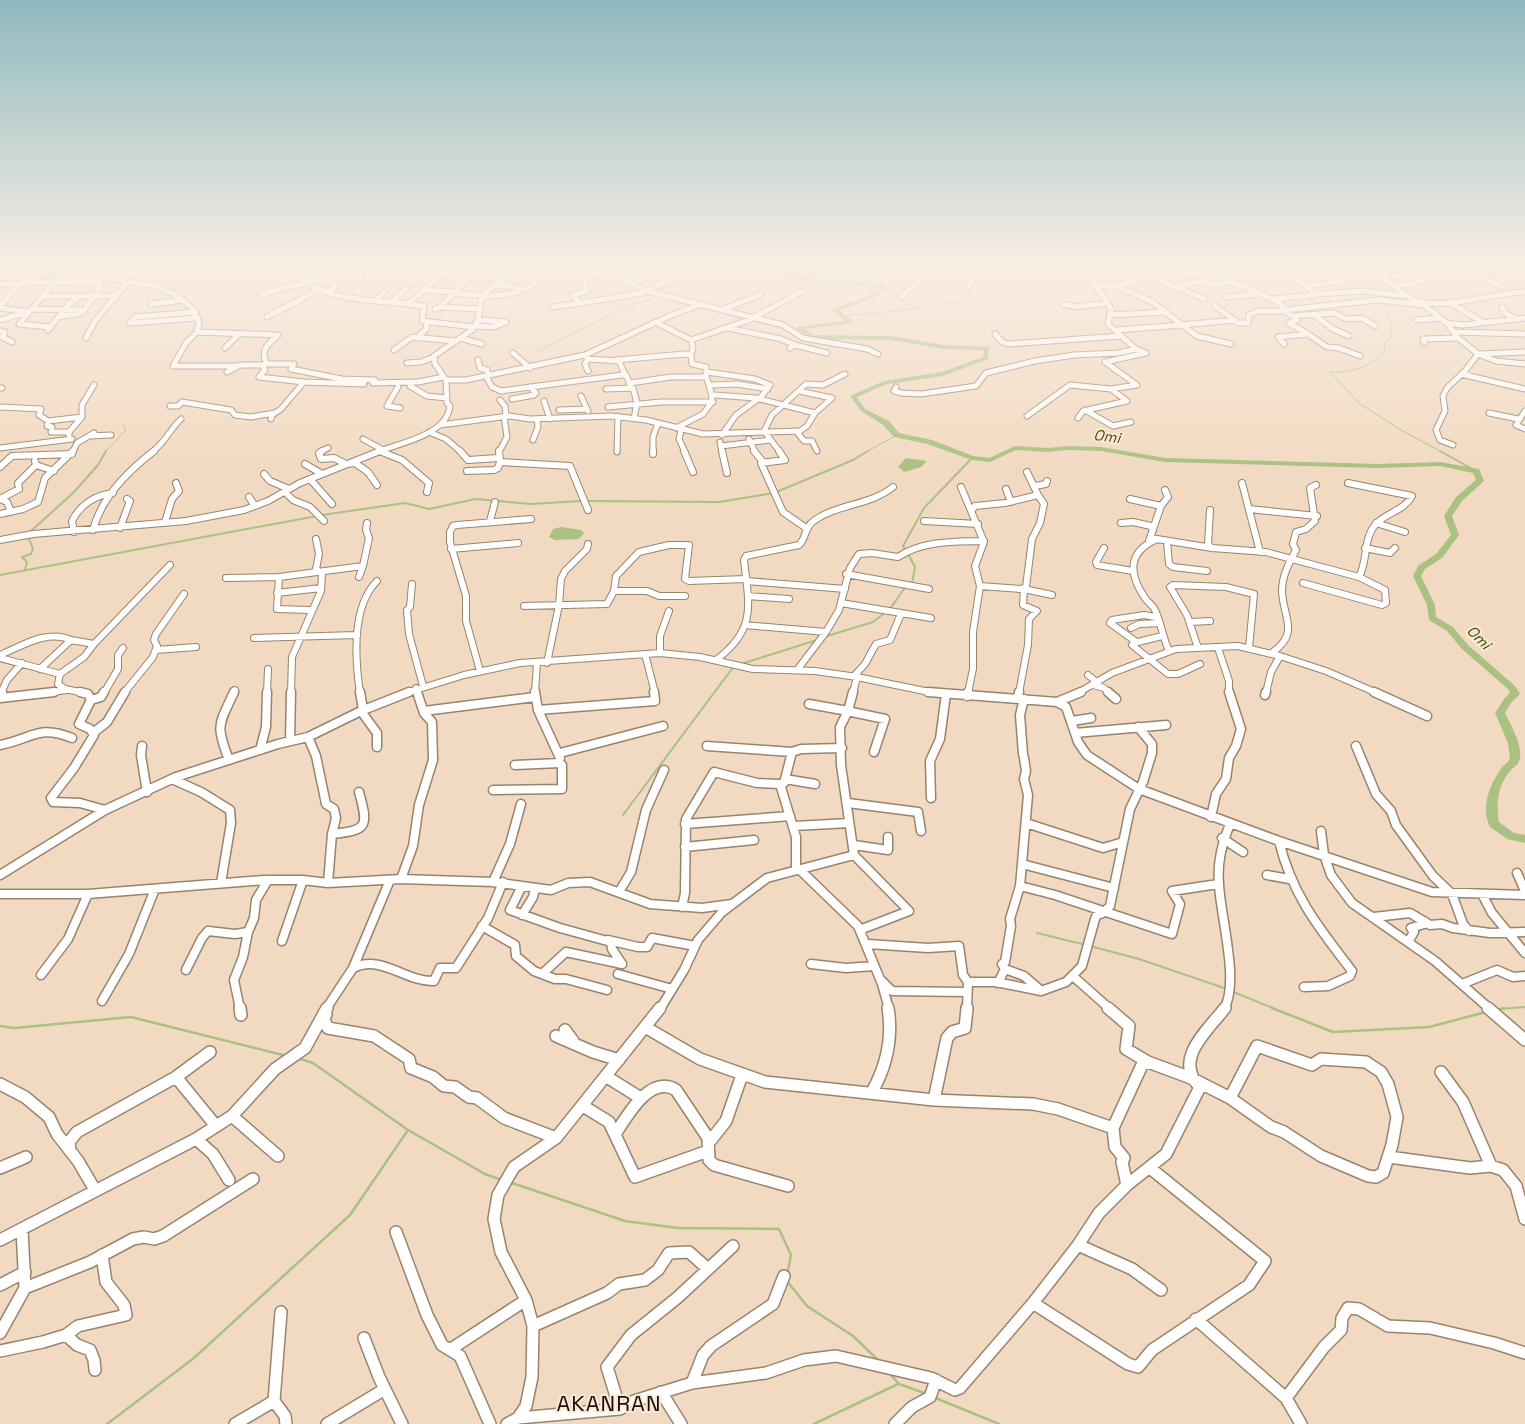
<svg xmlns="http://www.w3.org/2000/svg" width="1525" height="1424" font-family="'Space Grotesk',sans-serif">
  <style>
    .water { fill: #aac182 }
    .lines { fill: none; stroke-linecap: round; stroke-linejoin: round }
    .stream-far2 { stroke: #aac182; stroke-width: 1 }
    .stream-far1 { stroke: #aac182; stroke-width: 2 }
    .stream { stroke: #aac182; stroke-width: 2.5 }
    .river { fill: #aac182; fill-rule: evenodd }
    .minor-far3-casing { stroke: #99836d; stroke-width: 7 }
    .minor-far2-casing { stroke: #99836d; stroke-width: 8 }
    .minor-far1-casing { stroke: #99836d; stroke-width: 11 }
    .minor-casing { stroke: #99836d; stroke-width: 14 }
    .minor-far3 { stroke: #fff; stroke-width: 5 }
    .minor-far2 { stroke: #fff; stroke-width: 6 }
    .minor-far1 { stroke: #fff; stroke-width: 8 }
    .minor { stroke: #fff; stroke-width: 11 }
    .labels { text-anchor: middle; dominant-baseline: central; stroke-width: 4; stroke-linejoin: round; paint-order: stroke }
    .far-water-label { font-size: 15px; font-style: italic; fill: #41540e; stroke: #fce8d5 }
    .near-quarter-label { font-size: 22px; letter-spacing: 1px; fill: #181008; stroke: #fce8d5 }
  </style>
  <rect width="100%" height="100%" fill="#f2dac2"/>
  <!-- water -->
  <path class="water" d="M906,458L927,461L921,467L905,472L898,467Z
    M561,527L581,530L584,533L579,539L555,540L549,537L553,529Z"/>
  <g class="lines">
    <!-- stream-far2 -->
    <path class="stream-far2" d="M668,294L727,269
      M1388,312C1391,324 1396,336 1384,343L1385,349C1369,369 1354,372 1330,372L1359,403L1399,429L1442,452
      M845,316L896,311L1019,292L1078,274L1077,270L1072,269
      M539,351L621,309L659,296
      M105,452L126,430L123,424
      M866,452L897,435"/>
    <!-- stream-far1 -->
    <path class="stream-far1" d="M1440,451L1476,471
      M586,501L719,502L774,493L853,460L868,451
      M322,515L405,503L429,509L476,499L531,504L581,501
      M30,532L73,493L98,465L106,451
      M905,550L903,546L924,508L972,458
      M908,554L915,567L912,584
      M25,570L27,562L22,557L31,554L33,549L28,536
      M0,575L317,516
      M890,609L906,586
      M824,637L873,622L886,612
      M741,664L817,640
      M623,815L734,666
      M1037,933L1086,945
      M1090,946L1139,959L1227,989
      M1231,991L1275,1009
      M1500,1009L1525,1007"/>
    <!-- stream -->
    <path class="stream" d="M1272,1008L1333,1032L1429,1027L1486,1012
      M1496,1010L1504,1008
      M0,1026L14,1028L131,1017L287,1056
      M297,1058L313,1063L408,1130L485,1174L502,1180
      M509,1182L625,1221L678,1228L779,1229L791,1255L787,1275
      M787,1281L807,1306L853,1336L879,1361
      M890,1374L899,1384L927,1394
      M933,1397L999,1424
      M107,1424L194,1358L350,1215L408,1130
      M814,1424L898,1384"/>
    <!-- river -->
    <path class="river" d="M775,269H782L803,277L874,283L889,288L870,300L839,310L852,321V323L805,329L813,335L891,336L943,345L989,347L988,359L943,376L887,384L857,397L865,409L889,421L899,433L932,440L973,456L989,458L1015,446L1048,448L1068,446L1101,447L1165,458L1378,464L1440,462L1479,469L1484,481L1462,501L1452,516L1459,535L1442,558L1425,569L1421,576L1435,605L1436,617L1453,627L1468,645L1515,686L1520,694L1511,703L1505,713C1511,726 1522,743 1520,758C1519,764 1515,766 1511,770C1497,786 1496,803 1499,822L1514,833L1525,835V843L1507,839L1490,827C1480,806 1490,785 1502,767C1505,764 1508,763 1510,758L1508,743L1495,713L1504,699L1510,693L1508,689L1462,649L1447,631L1429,620L1427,605L1413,576L1418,566L1436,554L1451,535L1444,516L1456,497L1476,480L1473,473L1440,466L1378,468L1165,462L1101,451L1068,450L1048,452L1016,450L990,462L972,460L927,444L894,437L883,425L861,411L850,396L884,381L942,372L983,357L984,350L943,349L891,340L811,339L797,329V327L845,321L833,311V309L866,297L881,289C847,281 804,291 775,269Z"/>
    <!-- minor-far3 casing -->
    <g class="minor-far3-casing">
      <path id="minor-far3" d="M208,269H212
        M217,269L219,273
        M290,269C320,302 367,299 408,304
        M407,269L411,273
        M426,269C439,277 463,278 475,269
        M587,269L631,283L646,291L783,325L803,338L867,349L878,354
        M1049,269L1053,276
        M1144,269L1142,273L1150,277L1205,299
        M1202,269L1272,299
        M1361,269C1368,275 1378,274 1386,280C1397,287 1407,300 1421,302C1454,308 1491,293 1525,292
        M1330,270L1340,282
        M1467,273L1505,287
        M443,274L408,304L424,306L422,321L474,327
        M1291,274L1306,286
        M1385,274L1400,277
        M1378,275L1387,273L1380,269
        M1180,276L1206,272
        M0,277L11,269
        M471,277L502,279
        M1283,277H1296
        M1223,278L1244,276
        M111,279L156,286L174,294L191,307L199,323L197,332L186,343L173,366H239
        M301,279L322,281L361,277
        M414,283L419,277L430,273
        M631,283L655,274
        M0,284L97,281L159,269
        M496,284L520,289
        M1392,285H1408L1422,280L1494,269
        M969,286L978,269
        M1094,286H1116L1150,277
        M1116,286L1151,301L1182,325L1234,320L1238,323H1248L1249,315L1257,311H1285L1281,304L1272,299L1314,295L1316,293L1306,286L1344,281L1352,271L1359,269
        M1176,287L1198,281L1214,285L1229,282
        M422,290L455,292
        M327,292L334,288L333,281L327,278L330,269
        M454,293C498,297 518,301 554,269
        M1316,294L1363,291L1406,296
        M260,295L289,286L305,284
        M44,296H117
        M901,297L933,269
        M1227,297L1259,294
        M376,300L384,292
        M392,302L406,288
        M1449,302L1484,323
        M581,303L643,293L692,269
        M1421,303L1447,323L1457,337L1478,354L1496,361L1525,364
        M151,304L183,300
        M1063,304L1076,307L1108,303
        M1214,305L1234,320
        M0,306L20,284L49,269
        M440,307L479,309
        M553,307L581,303L572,295L588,291L583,281L599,273
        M1502,307L1504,312L1515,319
        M0,308L28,312
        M32,309L82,310
        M435,309L440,307L471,277L467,274
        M724,309L761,294
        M1284,310L1379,300L1424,305
        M1285,311L1292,316L1334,313L1347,319L1362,318L1375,326
        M196,312L135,317L130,323L198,318
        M1109,315L1168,312
        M1314,315L1333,329L1349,336
        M59,317L82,313L100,287L98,284L91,283
        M267,317L318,290
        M0,320L25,313
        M1416,320L1440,318
        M655,322L691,340L693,347L691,355
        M1447,323L1463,325L1525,318
        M475,326L493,327L506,322L479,320
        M50,327L19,324L54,283
        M728,328L781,339L795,345L790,348
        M48,330L69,304L79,297
        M1116,330L1182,325L1197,336L1231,344
        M0,331L5,332L2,337L12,342
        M197,332L278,335C269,344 260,349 266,362L263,366L265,370L259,377L304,382L281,409L272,415L271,419
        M1454,332L1525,334
        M995,334L1002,342L1008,344L1121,336
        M1308,334L1327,347L1339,348L1360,356
        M86,338L95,321L126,284
        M417,338L427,328L426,322
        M460,338L482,344
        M691,340L749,320L803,291
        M1424,343L1423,339L1458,338
        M1284,344L1278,337L1308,334L1289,323L1297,320L1292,316
        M795,345L827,353
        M225,348L240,333
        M394,350L412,337L456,341
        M513,353L530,368
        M585,355L588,359L585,364L588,371
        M588,359L619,361L625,375
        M478,360L480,368L487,370L488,376
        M616,360L685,354L691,355L692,364L706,367C704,379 713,389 712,402L703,414L676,428
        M407,363L421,362L434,357
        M264,364H294L291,369L342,379L375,380L373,383L418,382L444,377
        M227,372L240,365H264
        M707,372L755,379L770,385L761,397L736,415L722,435
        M1461,374L1525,389
        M486,376L492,387L501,391L622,375H626L631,387
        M446,380H466L585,355L674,314L702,304
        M304,382L364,384
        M412,382L410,386L427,396L447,398
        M630,383L671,377H706
        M712,385L737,384L768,389
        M398,387L387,406L400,408
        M896,387L894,391L901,393L921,394L976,386L986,373L1035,361L1074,355L1118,353L1136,349
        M0,388H2
        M606,389L633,388L637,403L634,419
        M799,391L832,398L815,413
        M581,396L588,411
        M512,399L534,395L536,393L530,387
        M500,400L505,406L506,416
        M544,401L550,419
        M170,406H178L182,402L231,410L235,415L251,417L274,413
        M0,407L41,409L39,415L48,421L47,426L52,427L51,432H69
        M608,407L661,402H713
        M559,410L587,409
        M1085,410L1113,426L1131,422
        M1525,411L1516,425L1525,429
        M1489,413L1518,419
        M1027,416L1070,385L1111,389L1137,385L1105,362L1146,353L1136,349L1108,324L1111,310L1108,303L1084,269
        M1078,418L1083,411L1127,401L1111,389
        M48,421L82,417
        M440,425L509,416L530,419L612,416L646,420L703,434L800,431L807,426L815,413L756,398L715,395
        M681,430L679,439L685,452
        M764,431L780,452
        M764,431L772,415L806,384L823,385L845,374
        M796,431L804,441H812L817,451
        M429,432L446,439L461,452
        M69,435V432L82,417V405L94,385
        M89,436L111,435
        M363,439L385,451
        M749,439L755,452
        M533,440L538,427L537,419
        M720,442L722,452
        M1453,445L1440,440L1436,430L1445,411L1443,396L1447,388L1465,371L1478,354L1525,352
        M721,446L770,440
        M0,448L72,439
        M73,452L77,443L94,433
        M152,452C165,443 170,429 181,419
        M320,452L328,448
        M377,452C400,443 447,435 450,406L447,403L446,380L435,364L434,356L472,330L478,320L481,301L487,291L520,269
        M382,452H384
        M499,452L507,437L504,416
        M617,452L618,416
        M653,452V437L658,423"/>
    </g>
    <!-- minor-far2 casing -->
    <g class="minor-far2-casing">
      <path id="minor-far2" d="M322,451L319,453L321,459L334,458L346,464L355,463L368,472L377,485
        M460,451L468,460L498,458
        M499,451L500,462L570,466L588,510
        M653,451V454
        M684,451L693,472
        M722,451L727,473
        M754,451L763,462
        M779,451L785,460L761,463L783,512L806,528
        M382,452L402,460L429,483L427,492
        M35,461L36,465L54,471
        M305,464L322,474
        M0,467L12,456L72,454
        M467,471L494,470L498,468L500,462
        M264,474L270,481L289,489
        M310,479L332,504
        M1242,483L1260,552
        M1035,486L1046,484L1047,481
        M961,487L984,542L975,566L980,586L973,632V669L968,693
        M1006,489L1011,502
        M285,492L293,500L310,507L324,521
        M249,497L255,506
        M0,499L19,489L18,483L36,465
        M0,499L7,502L11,512
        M1130,499L1161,506
        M1249,509L1317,516
        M972,510L975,506L1005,503L1038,495L1027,472
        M1210,510L1208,545L1212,548
        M0,514L23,509L38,502L45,478L73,451
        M490,521L495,502
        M924,521L978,524
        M165,522L172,499L179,491L176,483
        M1121,523L1133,522L1151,526L1153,530
        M1376,523L1405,532
        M120,528L130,501L127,499
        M93,530C101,498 128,471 154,451
        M74,532L72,521C80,505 95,495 113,493
        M1151,538L1212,548L1266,552L1359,577C1368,561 1363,539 1375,525C1386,512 1403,512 1412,496L1348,483
        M0,540L33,534L186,521L244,510L268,501L300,483L380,451
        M1155,540C1127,553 1129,575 1145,598C1148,603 1153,605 1155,610C1161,623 1163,638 1169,651
        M1149,541L1161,506L1168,497L1165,490
        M1167,541L1169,564L1173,567L1207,571
        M1104,548L1096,562L1097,565L1133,571
        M1365,548L1390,553L1395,548
        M451,549L518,543
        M363,566L369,538L366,530L367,523
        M846,574L929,589
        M279,577L277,609L310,610
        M226,578L279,577L363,566L359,577
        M747,581L845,589
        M1303,583L1382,605L1386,603L1385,590L1359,577
        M412,584L410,607L407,610L409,634L423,686
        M980,586L1020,589L1026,587L1032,539L1040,523L1044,504L1038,495
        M614,591H647L659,596H685
        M277,593L321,588
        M748,596L789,599
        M841,603L931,618
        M524,606L607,604L614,591L616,576L639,552L669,545H689L685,579L689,581L746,579
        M1155,617L1144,615L1112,620L1110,623L1135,641L1132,645L1168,674H1178L1200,664
        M1190,622L1210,621
        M745,625L826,632L839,610L850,568L859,554L872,553L898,557C925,540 953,542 984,541
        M1131,628L1139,624L1160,623
        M254,638L356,635
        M1134,643L1162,636
        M94,644L170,565
        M1198,648L1187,615L1170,587L1173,585L1226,587L1254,594L1249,648
        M1218,648L1229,681V693
        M156,650L196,647
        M1273,652C1300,632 1283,618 1282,591C1282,576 1289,563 1296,550L1293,544L1296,532L1306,529L1315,521L1310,488L1316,485
        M660,653V636L669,611
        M645,654L655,693
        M0,655C22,646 47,629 71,640L40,669
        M1280,656L1326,671L1377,693
        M0,658L60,674L58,684L65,689L85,693
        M716,660C757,629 749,606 744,560L746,556L799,545C807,538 803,528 815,520C838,504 871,505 893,487
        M547,663L559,605L561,579L565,571L587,549L588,544
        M797,670L826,632
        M480,671L466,621V596L450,542V532L453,526L457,525L531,519
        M60,674L84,657L94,644L71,640
        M1088,675L1098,683
        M854,676L865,664L876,644L890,640L901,614
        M857,677L934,693
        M1093,685L1104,688L1109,693
        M416,688L418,693
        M1,693L7,680L22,663
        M44,693L67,690
        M104,693L118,669V655L123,648
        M124,693L153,657L157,646L154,640L156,634L184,594
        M234,693L235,690
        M267,693L268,669
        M291,693L292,657L321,591L322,574L316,569L319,554L316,539
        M360,693C355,659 351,607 377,581
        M406,693L464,675L520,663L660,653L700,657L753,669L815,671L857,677L853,693
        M535,693L537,663
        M1019,693L1028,645L1029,619L1037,611L1023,605L1024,589L1052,595
        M1078,693L1112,673L1176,649L1238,646L1280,656L1271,672L1266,693"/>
    </g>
    <!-- minor-far1 casing -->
    <g class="minor-far1-casing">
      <path id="minor-far1" d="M80,692L88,694L91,700L79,724L90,729L94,735L74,768L51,798L53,802L80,803L105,810
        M360,692L363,710
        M535,692L538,710L560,758
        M928,692L1057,702L1066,707L1078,742L1087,755L1139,789L1279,841L1432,892L1525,895
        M1108,692L1116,699
        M1374,692L1427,716
        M0,695L2,692
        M1265,695L1266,692
        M967,696L968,692
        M0,698L54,692
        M1018,698L1019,692
        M91,700L101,697L104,692
        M1057,702L1081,692
        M809,704L848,711
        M538,710L655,701L654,692
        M361,711L377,733V747
        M424,711L535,697
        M847,711L885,719L874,752
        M1072,721L1091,718
        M93,733L107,722L125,692
        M1075,733L1166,725
        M308,737L316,756L326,804L334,809L336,818L332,834L328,883
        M290,741L291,692
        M0,745C32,739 38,724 72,738
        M142,746L141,755L147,792
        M707,746L792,752L801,749L842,748
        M1356,746L1376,794L1391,811L1396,825L1433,876L1452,894L1463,924L1469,931
        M260,750L266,727L267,692
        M792,752L784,783L780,784L796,837V870
        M560,753L663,726
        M1023,754L1020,715L1024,699
        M229,760C215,724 219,725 234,692
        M172,779L201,792L230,810L231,823L221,883
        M785,779L815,784
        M493,790L562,789V765L560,763L515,765
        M931,798L930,761L940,739L946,694
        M848,803L918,812L921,831
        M1211,817L1216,794L1226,779L1229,758L1236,746L1241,729L1229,692
        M1026,823L1103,848L1123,842
        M685,824L790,816
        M794,826L849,823
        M1321,831L1324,855L1331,875L1352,903L1435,961L1490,1009
        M332,834C367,830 369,828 359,792
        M1222,838L1243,852
        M1279,841C1292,895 1319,928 1352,971L1350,976L1328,986L1304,987
        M854,845L888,850V837
        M685,847L754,840
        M854,855L909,911L862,929
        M1022,864L1114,888
        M799,869L858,926L882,984L889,1009
        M1517,873L1525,891
        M0,875L105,810L176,777L278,744L308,737L361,711L409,692
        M1267,875L1289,879
        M401,879L413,846L419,805L433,760L432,722L424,713L417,692
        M493,882L510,844L521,804
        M522,886L510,910L560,928L611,942L612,949L622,964
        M1020,886L1055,895L1172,934L1180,904L1172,891L1218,884
        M619,892L631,872L646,810L664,770
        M0,894H88L264,880H303L328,883L401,879L493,882L551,890L568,883L590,882L650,904L702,908L732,904
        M1482,894L1492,913L1525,953
        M682,907L685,893L686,819L714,772L757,783L780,784
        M522,915L533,897L535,889
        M1374,917L1410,913L1430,925L1442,924L1453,928L1490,933L1525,932
        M482,926L515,945L516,956L534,971L555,979H566L607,990
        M608,940L638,947H647L652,938L695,946
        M282,941L303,880
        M1408,942L1414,932L1411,928L1424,924V921
        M868,944L928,948L959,946L963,975L968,982L967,1009
        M811,964L846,968L874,966
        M353,968C382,954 405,982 434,981L440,968H456L488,918L503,882
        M1005,969L1024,976L1039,989
        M186,970L202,938L208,931L235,934L248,932L254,918L256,900L268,880
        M542,974L566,952L622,964
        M618,974L672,989
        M41,975L68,939L88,894
        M1075,978L1110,1009
        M882,981L892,991L966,992
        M968,982H996L1041,991L1066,982L1082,966L1095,919L1097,915L1103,913L1110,906L1130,809L1143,782L1152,753V744L1138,727
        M998,983L1005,969L1002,964L1005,962L1011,926L1010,919L1020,886L1028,795L1024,779L1026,771L1024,758
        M1462,984L1497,970L1513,977L1525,976
        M102,1001L129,954L155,889
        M240,1009L234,980L243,957L248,932
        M326,1009L353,968L390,880
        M660,1009L684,970L698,940L722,912L767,878L854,855L841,765L840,727L848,711L853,692
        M1224,1009C1240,982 1220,915 1219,884C1217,862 1222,844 1230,824"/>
    </g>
    <!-- minor casing -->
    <g class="minor-casing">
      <path id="minor" d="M240,1008L241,1015
        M1108,1008L1129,1026L1126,1049L1148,1062L1191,1078L1230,1098
        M1488,1008L1525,1040
        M326,1014L324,1020L328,1028L374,1036L409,1059L411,1068L433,1077L444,1086L455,1087L469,1097L477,1098L504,1118L556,1138
        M645,1027L700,1059L765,1082L934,1100L1033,1104L1058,1109L1113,1128
        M565,1030L573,1041
        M556,1036L593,1052L619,1060
        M1257,1046L1312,1065L1321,1059L1366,1062L1381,1072L1388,1084L1397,1117L1392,1145L1383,1173L1376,1177L1368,1176L1321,1156L1284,1132L1271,1127L1230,1098Z
        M1441,1072L1463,1102L1491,1166
        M176,1077L216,1126
        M607,1077L639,1097
        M0,1084L25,1097L49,1117L57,1134L78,1161L95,1190
        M872,1092C887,1065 893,1038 888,1008
        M934,1100L947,1038L952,1032L965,1028L967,1008
        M583,1106L609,1122L635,1177L708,1151
        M232,1116L278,1156
        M616,1133C627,1116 650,1074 676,1090L708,1138L709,1160L714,1165L788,1186
        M708,1138L711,1140L726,1121L742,1075
        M196,1139L213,1154L229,1180
        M70,1151L69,1142L77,1132L176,1077L210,1052
        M1389,1157L1470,1168L1491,1166L1503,1170L1516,1186L1525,1219
        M0,1168L26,1157
        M1127,1185L1122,1162L1124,1158L1115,1147L1113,1128L1142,1065L1148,1062
        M396,1232L427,1315L442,1345L460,1356L490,1424
        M0,1240L196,1139L232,1116L275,1069L305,1048L327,1008
        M1078,1245L1132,1269L1161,1290
        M0,1285L25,1272
        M25,1288L90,1262L133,1239L144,1237L154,1239L163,1236L253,1179
        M1033,1303L1128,1364L1138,1367L1152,1350L1249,1285L1265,1261L1150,1168
        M281,1312L274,1401L285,1416L286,1424
        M1196,1319L1286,1398L1301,1424
        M533,1326L607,1293L619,1284L645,1280L658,1270L669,1253L689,1252L708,1269
        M0,1333L25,1288L22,1230
        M66,1335L77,1345L90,1350L94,1360L95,1370
        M364,1338L379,1377L402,1424
        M451,1349L526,1300
        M0,1351L43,1342L66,1335L78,1326L126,1315L124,1305L106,1282L102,1255
        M692,1383L703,1355L711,1346L773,1304L784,1276
        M661,1392L681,1424
        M1286,1398L1324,1347L1341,1330L1342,1318L1348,1308L1359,1309L1388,1326L1430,1328L1494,1343L1525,1353
        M620,1409L607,1367L631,1335L677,1298L733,1246
        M518,1418L620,1409L634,1401L692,1383L766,1373L804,1360L836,1356L931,1378L955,1390L960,1388L1033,1303L1078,1245L1099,1213L1127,1185L1166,1154L1200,1087C1172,1060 1208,1030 1225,1008
        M235,1424L274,1401
        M327,1424L385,1389
        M507,1424L518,1418L526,1406L532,1377L533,1326L526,1300L501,1252L494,1219L498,1195L514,1167L556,1138L660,1008
        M895,1424L912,1407L930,1397L936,1380"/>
    </g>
    <!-- minor-far3 -->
    <use href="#minor-far3" class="minor-far3"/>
    <!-- minor-far2 -->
    <use href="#minor-far2" class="minor-far2"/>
    <!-- minor-far1 -->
    <use href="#minor-far1" class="minor-far1"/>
    <!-- minor -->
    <use href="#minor" class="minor"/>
  </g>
  <!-- sky -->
  <linearGradient id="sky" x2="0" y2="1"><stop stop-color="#8fb9bf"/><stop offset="0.57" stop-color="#f9eee4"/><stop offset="1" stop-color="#f9eee4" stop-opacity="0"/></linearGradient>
  <rect width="1525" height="468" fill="url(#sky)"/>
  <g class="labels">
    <!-- far-water labels -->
    <g class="far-water-label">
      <text transform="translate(1107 436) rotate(7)">Omi</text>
      <text transform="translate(1479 637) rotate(45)">Omi</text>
    </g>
    <!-- near-quarter labels -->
    <g class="near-quarter-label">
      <text x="609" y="1403">AKANRAN</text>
    </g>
  </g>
</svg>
